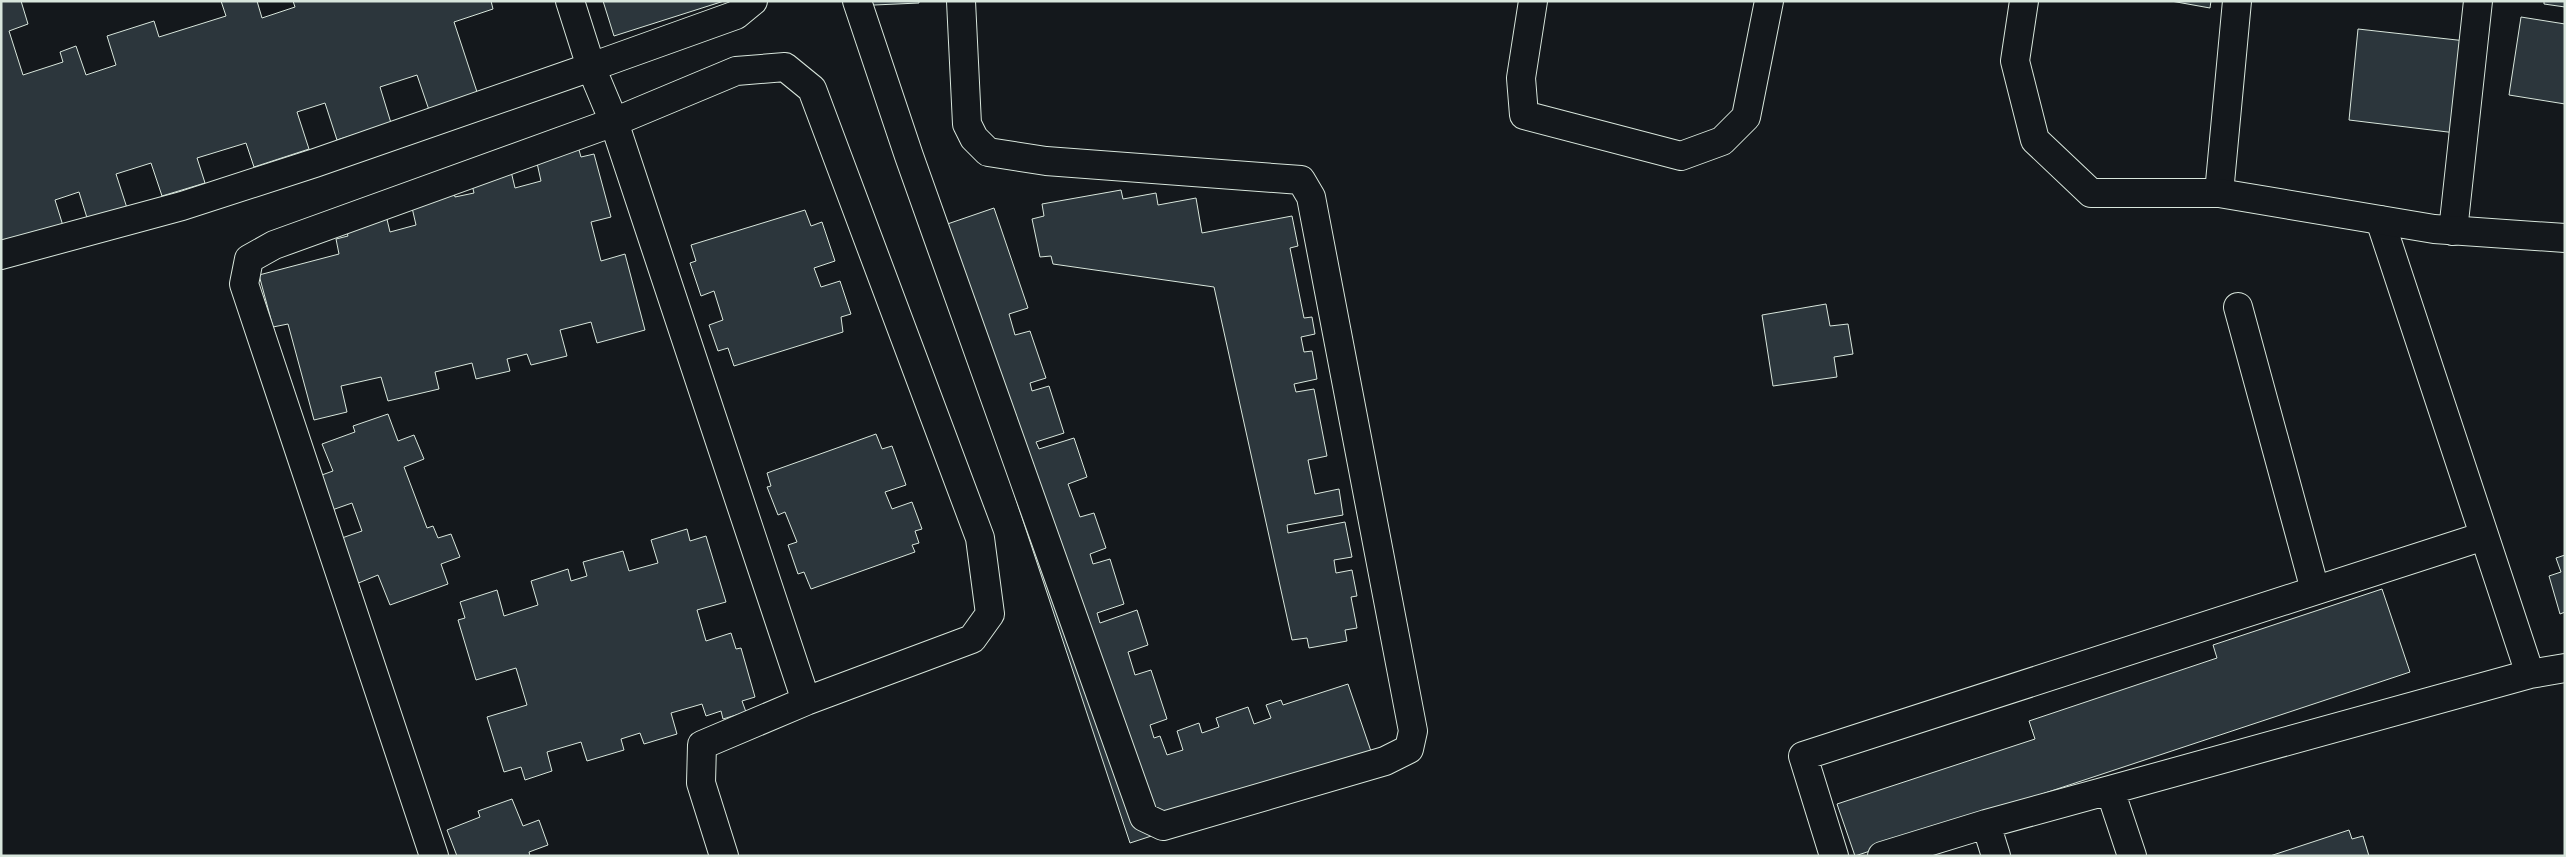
<svg xmlns="http://www.w3.org/2000/svg" width="2566" height="857" font-family="'Fira Sans',sans-serif">
  <style>
    .building { fill: #2c363c; stroke: #d8e6dc }
    .lines { fill: none; stroke-linecap: round; stroke-linejoin: round }
    .street-casing { stroke: #d8e6dc; stroke-width: 30 }
    .secondary-casing { stroke: #d8e6dc; stroke-width: 30 }
    .street { stroke: #14181c; stroke-width: 28 }
    .secondary { stroke: #14181c; stroke-width: 28 }
  </style>
  <rect width="100%" height="100%" fill="#14181c"/>
  <!-- building -->
  <path class="building" d="M1,1H21L28,24L9,31L23,75L63,62L60,52L76,46L86,75L116,65L107,36L154,21L159,37L226,16L221,1H257L262,18L295,7L293,1H491L493,9L454,22L478,95L429,110L417,75L380,87L391,123L337,140L325,103L297,112L309,149L254,167L246,143L197,158L205,183L162,196L151,163L116,174L127,208L88,221L79,192L55,200L64,229L1,249Z
    M603,1H724L614,36Z
    M852,1H919V3L852,6Z
    M2171,1H2211L2210,8Z
    M2544,1H2565V7L2544,4Z
    M2521,17L2565,24V104L2509,95Z
    M2358,29L2466,41L2456,133L2349,120Z
    M577,143L581,157L594,154L611,217L591,222L601,261L625,254L645,330L597,343L591,322L560,330L567,356L531,365L527,354L507,359L510,371L476,379L472,363L435,372L439,389L388,401L381,377L341,386L347,412L314,420L288,324L273,327L259,275L339,254L336,239L348,236L344,222L385,211L390,232L416,225L410,199L453,188L455,197L474,193L470,177L510,167L515,188L541,181L535,154Z
    M1121,190L1123,199L1156,193L1158,205L1196,198L1202,233L1292,216L1298,246L1290,248L1304,318L1312,317L1315,334L1301,337L1304,352L1312,351L1317,379L1294,384L1296,392L1314,389L1327,456L1308,460L1315,494L1339,489L1343,515L1287,525L1288,533L1345,522L1352,557L1334,560L1336,573L1352,570L1357,596L1351,597L1357,628L1345,630L1347,641L1309,648L1307,638L1292,640L1214,287L1053,264L1051,256L1040,257L1032,219L1044,216L1042,204Z
    M994,208L1028,308L1009,314L1015,335L1030,331L1046,378L1030,383L1032,391L1049,386L1064,433L1036,442L1039,449L1074,438L1087,477L1068,484L1080,517L1094,513L1106,548L1090,554L1093,564L1110,559L1124,604L1097,613L1100,623L1137,610L1148,645L1128,652L1135,675L1151,670L1167,719L1150,725L1154,738L1160,736L1167,755L1183,750L1177,731L1199,723L1202,733L1219,727L1216,718L1248,707L1254,724L1271,718L1266,705L1281,700L1283,705L1348,684L1375,763L1130,843L927,231Z
    M805,210L811,226L822,222L835,261L814,268L821,287L840,281L851,314L841,317L843,332L734,366L728,348L718,351L709,325L723,320L714,291L701,296L690,263L696,261L691,245Z
    M1826,304L1830,326L1848,324L1853,354L1834,357L1837,377L1773,386L1762,315Z
    M388,414L398,441L414,435L424,459L404,467L427,528L433,526L438,538L451,534L460,557L441,564L448,584L390,605L378,575L356,584L339,539L362,531L352,503L332,510L319,476L333,471L322,444L355,432L353,426Z
    M876,434L882,449L892,446L906,485L885,492L892,509L912,502L922,529L915,531L919,543L912,545L915,552L811,589L804,572L798,574L788,545L797,542L785,512L778,515L767,487L771,486L767,473Z
    M687,529L690,541L706,536L726,602L697,610L706,641L731,633L736,649L741,648L755,697L742,701L746,712L723,719L721,711L706,716L702,704L671,713L677,734L644,744L640,733L621,739L624,750L587,761L581,742L547,752L552,771L525,780L521,767L504,772L487,717L527,705L516,668L476,680L458,620L465,618L460,602L497,590L504,616L538,605L531,581L568,569L571,581L587,576L583,562L623,551L629,571L658,563L651,540Z
    M2565,555V612L2560,614L2549,576L2561,572L2556,558Z
    M2382,589L2410,672L1855,856L1837,804L2035,739L2029,721L2217,658L2213,645Z
    M512,799L523,826L539,820L548,845L529,852L530,856H457L447,830L480,817L478,811Z
    M2349,830L2352,839L2363,836L2369,856H2270Z"/>
  <g class="lines">
    <!-- street casing -->
    <g class="street-casing">
      <path id="street" d="M857,1L909,156L1144,817L1163,826L1385,761L1409,749L1413,731L1311,197L1301,180L1046,161L988,152L974,138L967,124L961,1
        M1533,1L1521,78L1524,115L1681,156L1722,141L1746,117L1769,1
        M785,67L812,89L980,538L990,614L972,639L806,701L614,122L736,71Z
        M2219,193L2237,1
        M2380,220L2530,674L2565,668
        M2453,231L2478,1
        M1,255L182,206L315,163L591,67L570,1
        M2238,307L2315,590
        M1986,824L2110,790
        M434,856L244,284L249,259L274,245L614,122L591,67L736,15L753,1
        M724,856L701,783L702,745L806,701
        M1834,856L1803,756L2484,536
        M1882,856L1986,824L1996,856
        M2132,856L2110,790L2530,674"/>
    </g>
    <!-- secondary casing -->
    <g class="secondary-casing">
      <path id="secondary" d="M2024,1L2015,61L2035,140L2091,193H2219L2434,229L2565,238"/>
    </g>
    <!-- street -->
    <use href="#street" class="street"/>
    <!-- secondary -->
    <use href="#secondary" class="secondary"/>
  </g>
  <!-- border -->
  <rect width="2566" height="857" fill="none" stroke="#d8e6dc" stroke-width="5"/>
</svg>
